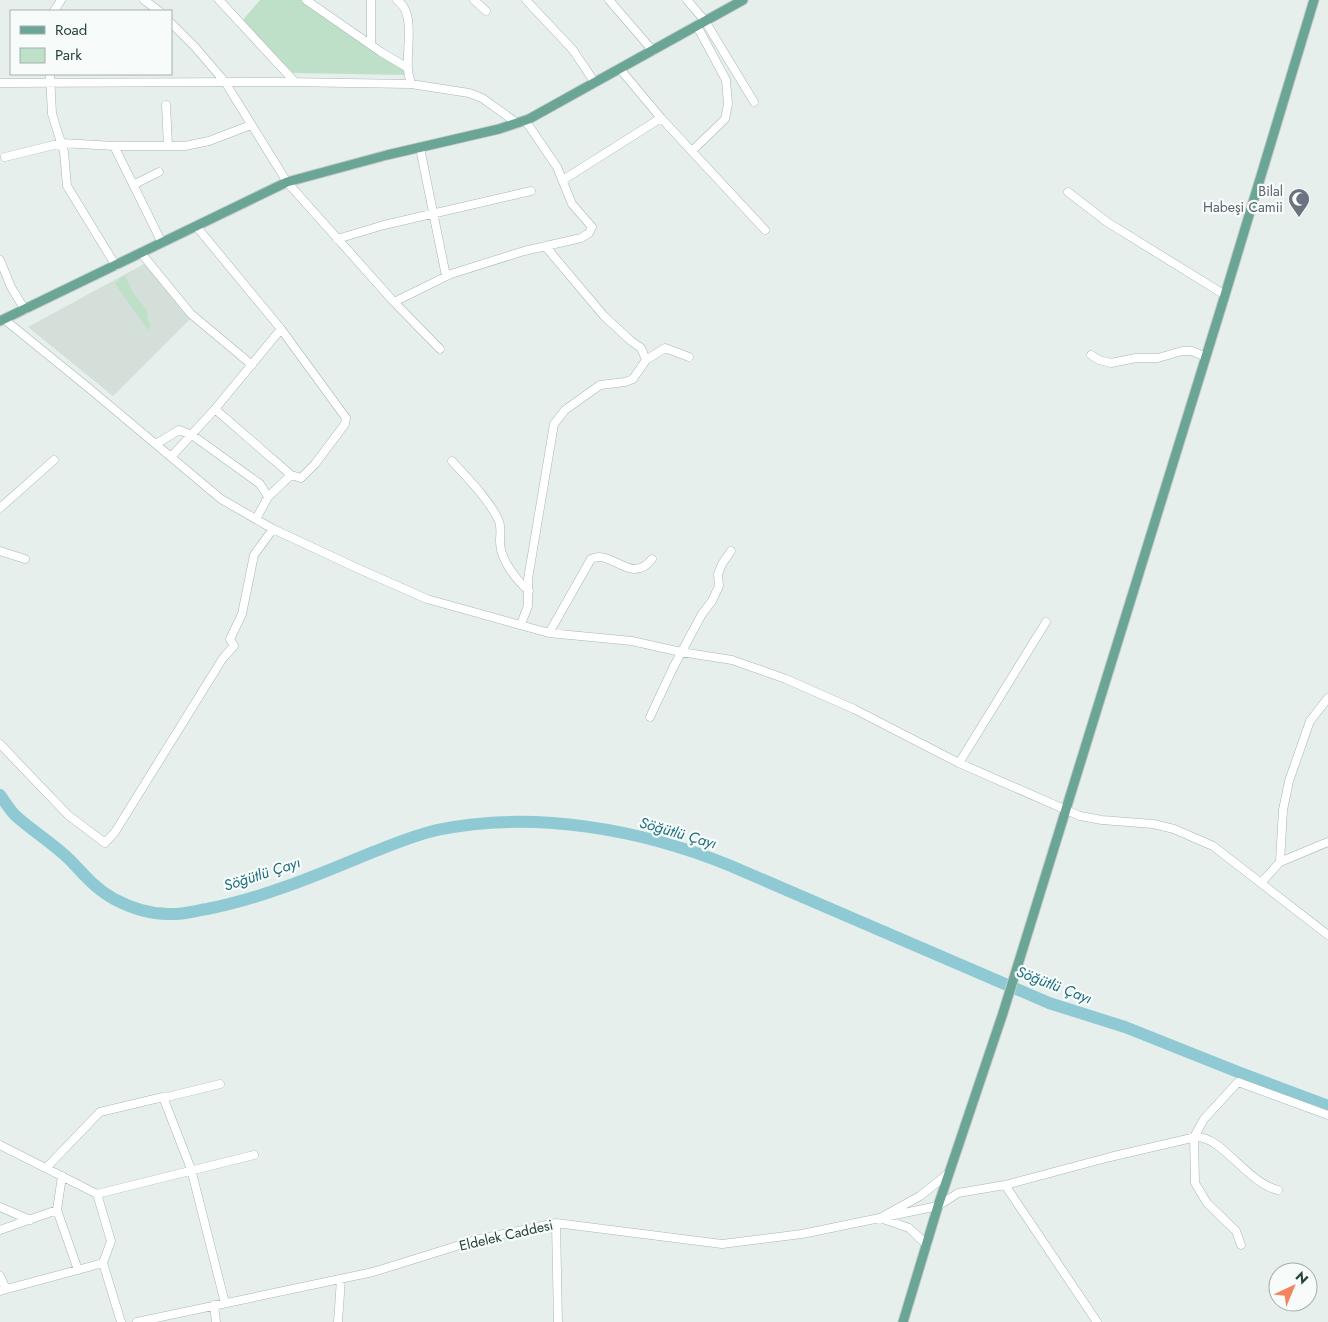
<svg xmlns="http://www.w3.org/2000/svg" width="1328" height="1322" font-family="Jost,sans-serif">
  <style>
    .built { fill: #d4dfda }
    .green { fill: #bfe0c8 }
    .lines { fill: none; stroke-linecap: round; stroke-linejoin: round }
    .river { stroke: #8ec9d4; stroke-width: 12 }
    .minor-casing { stroke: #a8b8b2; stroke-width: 9 }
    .major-casing { stroke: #c2cac8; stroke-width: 11 }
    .minor { stroke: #fff; stroke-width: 8 }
    .major { stroke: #6aa596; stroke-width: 9 }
    .labels { text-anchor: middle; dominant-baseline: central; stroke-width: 4.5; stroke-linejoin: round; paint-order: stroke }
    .worship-label { font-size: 14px; fill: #5b616d; stroke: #f7fbf9; text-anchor: end }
    .street-label { font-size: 14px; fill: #24423a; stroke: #f7fbf9 }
    .water-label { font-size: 15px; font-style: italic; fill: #1c6f80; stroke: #f7fbf9 }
  </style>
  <rect width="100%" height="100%" fill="#e6efeb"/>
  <!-- built -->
  <path class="built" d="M144,264L191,318L113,396L28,327Z"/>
  <!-- green -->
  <path class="green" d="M260,0H303L407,72L406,75L293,73L242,21Z
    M127,275L126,277L133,292L148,312L147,318L151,326L148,330L115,284L120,278Z"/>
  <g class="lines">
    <!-- river -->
    <path class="river" d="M0,795C6,803 10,811 17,817C34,832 54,844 70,860C84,875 96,889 114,899C131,908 149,914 168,914C181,915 194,911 207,909C264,898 320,874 373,852C394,844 415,835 437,830C534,810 641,829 731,866L1049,1003L1125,1027L1238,1072L1328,1106"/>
    <!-- minor casing -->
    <g class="minor-casing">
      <path id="minor" d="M144,0L159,11
        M219,0L295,82
        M306,0L381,52L408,68
        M371,0V45
        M397,0C416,12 406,49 408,69C408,74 410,79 411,84
        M474,0L486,11
        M526,0L573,50L595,83
        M609,0L653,51
        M687,0L705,21L754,102
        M54,11L61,0
        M171,23L195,47L225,82L287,182L394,302L440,349
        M620,69L661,118L765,230
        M50,74L52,114L64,152L67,186L116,266
        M0,83L286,82L411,84L469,93L482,98L517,123
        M166,105L168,146
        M114,146L162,243
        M420,148L446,276
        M692,151L725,119L728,104L726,80L697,26
        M5,157L62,143L114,146H185L209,141L251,125
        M563,180L661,118
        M133,185L159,172
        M1068,192L1107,222L1225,295
        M196,226L281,329L346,418L345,424L315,464L301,478L291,475L215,409
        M337,239L384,225L531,191
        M545,246L604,316L631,341L641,348L646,360
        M141,253L191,314L252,365
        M0,260L11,287L25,310
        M394,302L451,274L524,251L581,238L589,233L592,227L572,204L557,167L525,120
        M5,320L90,389L221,499L273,529L359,569L427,599L549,633L632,641L681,652L732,660L786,679L854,709L959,763L1080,816L1102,820L1153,824L1174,829L1213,846L1328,935
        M1091,355L1099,360L1111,363L1136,358H1158L1182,351H1192L1206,357
        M156,444L179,430L192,435L260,484L268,497L256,519
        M171,457L215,409L281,329
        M452,461C468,479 487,497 498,519C502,527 500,533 500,542C500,559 516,580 529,591
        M268,497L291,475
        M0,508L54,460
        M0,551L25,559
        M521,624L528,606V579L554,424L565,410L600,385L625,382L633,379L646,360L665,348L689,357
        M549,633L591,559C611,548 631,586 652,559
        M650,717L674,666L702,614L712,601L719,586L718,574L722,564L731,551
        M0,744L68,815L105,843L115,832L223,658L234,646L230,639L242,614L254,555L273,529
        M959,763L1046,622
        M1280,862L1328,842
        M1261,883L1280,862L1283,810L1289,781L1310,721L1328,698
        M163,1098L220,1084
        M0,1145L97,1194L111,1241L103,1263L121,1322
        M46,1168L100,1112L163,1097L191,1169L225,1303
        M62,1176L57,1210L78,1270
        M1005,1185L1097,1322
        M97,1194L254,1155
        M0,1207L30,1220
        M556,1223L558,1322
        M0,1230L57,1210
        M927,1245L909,1228L880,1218L920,1196L949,1173
        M1241,1245L1236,1231L1207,1203L1195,1183L1194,1137L1204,1119L1238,1082L1328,1115
        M0,1276L6,1289
        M0,1291L103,1263
        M214,1305L216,1322
        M137,1322L373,1272L479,1239L556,1223L722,1244L802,1234L938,1206L958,1193L1005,1185L1110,1157L1196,1137C1222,1136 1247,1183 1278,1190
        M338,1322L341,1279"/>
    </g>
    <!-- major casing -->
    <g class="major-casing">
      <path id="major" d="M0,321L287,182L387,155L499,129L529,119L743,0
        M903,1322L938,1206L1003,1013L1225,295L1314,0"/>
    </g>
    <!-- minor -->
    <use href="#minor" class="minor"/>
    <!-- major -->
    <use href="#major" class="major"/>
  </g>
  <!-- icons -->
  <defs>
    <g id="mosque-pin" transform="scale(1.125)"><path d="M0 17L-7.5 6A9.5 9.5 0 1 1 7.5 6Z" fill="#6b7280" stroke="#f7fbf9"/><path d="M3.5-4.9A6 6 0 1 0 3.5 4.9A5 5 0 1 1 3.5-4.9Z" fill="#fff"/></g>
  </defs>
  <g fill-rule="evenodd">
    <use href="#mosque-pin" x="1299" y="199"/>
  </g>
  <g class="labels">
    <!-- worship labels -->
    <g class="worship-label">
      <text x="1283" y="191">Bilal<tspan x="1283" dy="16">Habeşi Camii</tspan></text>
    </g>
    <!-- street labels -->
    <g class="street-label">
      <text transform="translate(506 1235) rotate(-13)">Eldelek Caddesi</text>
    </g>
    <!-- water labels -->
    <g class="water-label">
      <text transform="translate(678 833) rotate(16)">Söğütlü Çayı</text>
      <text transform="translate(262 874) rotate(-18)">Söğütlü Çayı</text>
      <text transform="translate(1054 985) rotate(21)">Söğütlü Çayı</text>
    </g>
  </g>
  <!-- legend -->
  <rect x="10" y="10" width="162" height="65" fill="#f7fbf9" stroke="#a3b1ad"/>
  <rect x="20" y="26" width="25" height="8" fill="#6aa596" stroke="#a3b1ad"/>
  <text x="55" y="35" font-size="15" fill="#24423a">Road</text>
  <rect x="20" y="48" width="25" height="15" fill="#bfe0c8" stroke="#a3b1ad"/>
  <text x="55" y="60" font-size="15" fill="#24423a">Park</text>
  <!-- north arrow -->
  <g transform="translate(1293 1287) rotate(44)"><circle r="24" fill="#f7fbf9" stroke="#a3b1ad"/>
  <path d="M0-4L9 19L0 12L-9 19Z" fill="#f4845f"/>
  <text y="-8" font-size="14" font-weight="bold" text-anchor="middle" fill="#24423a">N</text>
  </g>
</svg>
